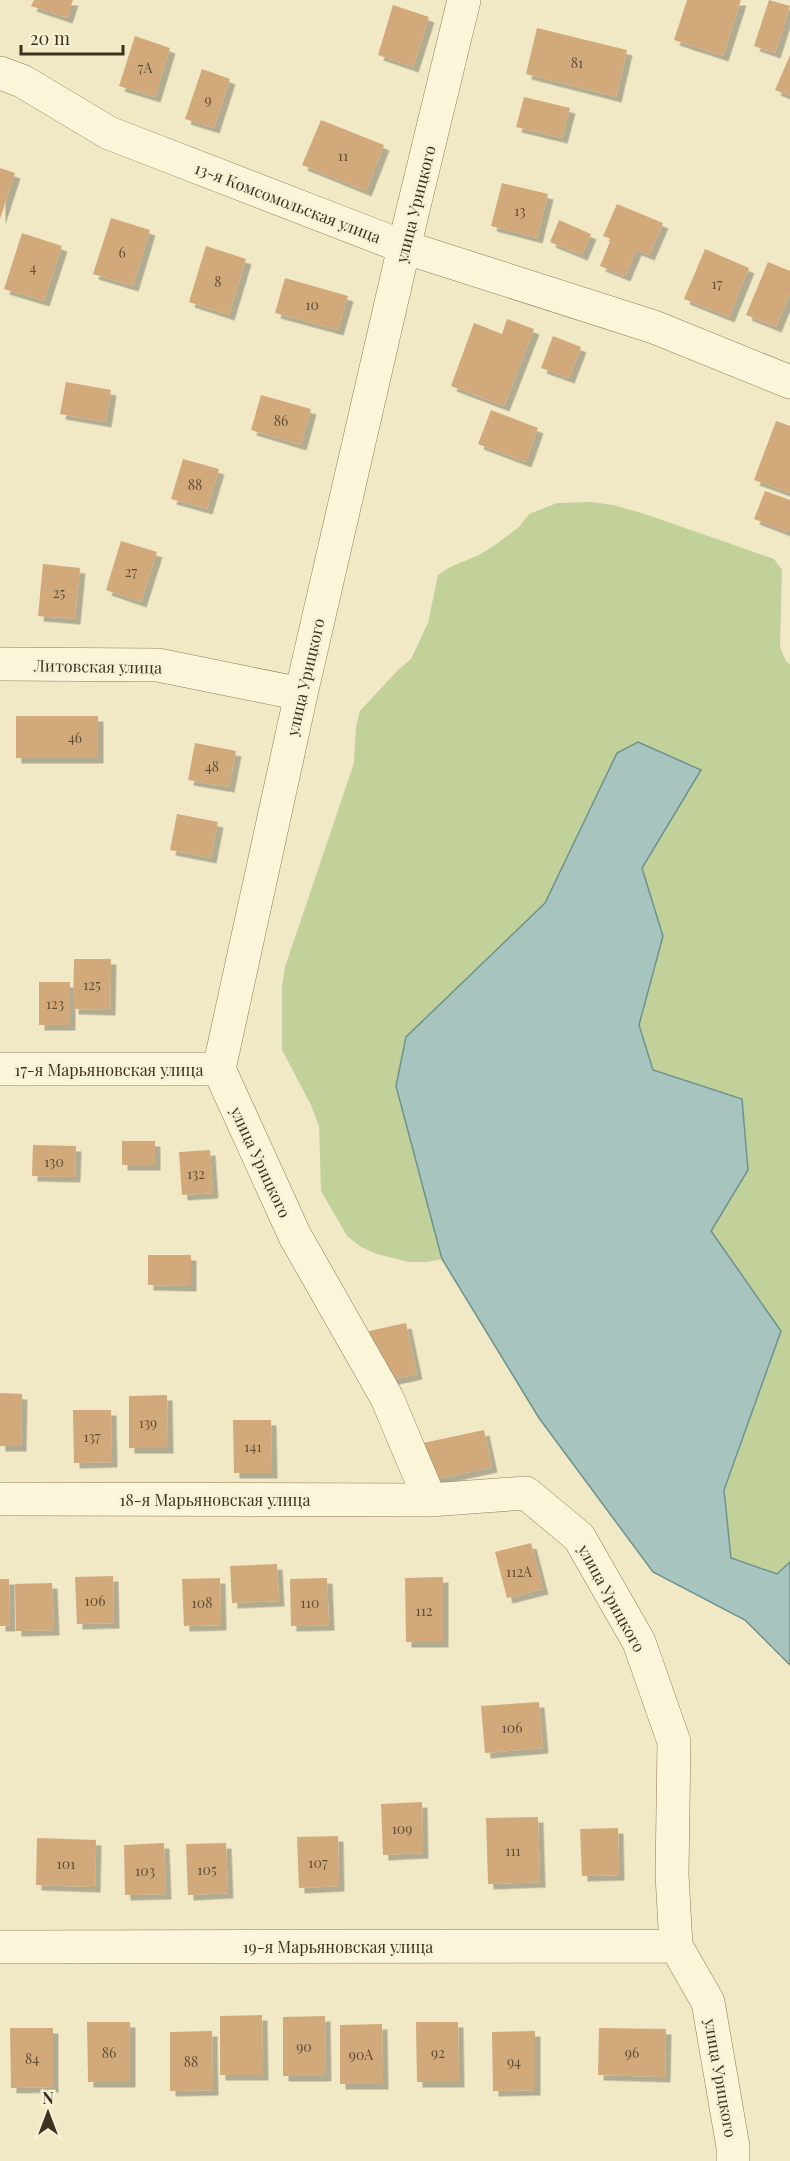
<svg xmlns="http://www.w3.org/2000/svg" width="790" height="2161" font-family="'Playfair Display',serif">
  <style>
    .green { fill: #c2d099 }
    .water { fill: #a7c4bf; stroke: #6d938f; stroke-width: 1.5 }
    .building { fill: #d1a97a; filter: url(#shadow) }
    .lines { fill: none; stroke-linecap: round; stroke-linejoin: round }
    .minor-casing { stroke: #8d7c5a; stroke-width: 34 }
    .minor { stroke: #fbf5da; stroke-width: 33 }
    .labels { text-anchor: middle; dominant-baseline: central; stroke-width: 5; stroke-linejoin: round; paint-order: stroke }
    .number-label { font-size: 14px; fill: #624f36 }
    .street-label { font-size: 16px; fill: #3d311f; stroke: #f7f2d6 }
  </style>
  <defs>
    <filter id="shadow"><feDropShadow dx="5.5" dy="5.5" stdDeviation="0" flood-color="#0004"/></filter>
  </defs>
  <rect width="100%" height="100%" fill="#f1e9c6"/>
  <!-- green -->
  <path class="green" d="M591,502L613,505L642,513L774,559L782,570L780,647L786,661L790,664V1562L778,1575L731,1558L724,1490L781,1331L711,1231L747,1170L742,1099L653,1070L639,1025L663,936L642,868L700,770L617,753L545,903L406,1037L396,1086L442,1259L427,1262H409L377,1254L361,1247L347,1236L321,1191L319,1126L311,1105L282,1050V986L285,967L354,763L356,727L360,711L398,670L411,659L428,623L438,575L450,567L479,555L495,545L519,527L529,514L557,503Z"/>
  <!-- water -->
  <path class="water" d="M638,742L701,770L642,868L663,936L639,1025L653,1070L742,1099L748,1170L711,1231L781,1331L724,1490L731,1558L777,1574L790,1562V1665L745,1620L653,1572L539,1418L442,1259L396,1086L406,1037L545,903L617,753Z"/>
  <!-- building -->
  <path class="building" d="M34,0H73L67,18L31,6Z
    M687,0H741L723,56L674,40Z
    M769,0L790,6L775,53L754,46Z
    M393,5L429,17L413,67L378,55Z
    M537,28L627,50L616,97L526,74Z
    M135,36L170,48L155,97L119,86Z
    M790,55V96L775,90Z
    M202,69L230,79L214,128L185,119Z
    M524,97L570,108L562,138L516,127Z
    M321,120L384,145L366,191L302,165Z
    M0,168L15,173L0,219Z
    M502,183L548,194L537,238L491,226Z
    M617,204L663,223L649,255L636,250L625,276L600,266L611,239L603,236Z
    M111,218L150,230L133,286L93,274Z
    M559,220L591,234L582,255L550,242Z
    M22,233L62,246L44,301L4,289Z
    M206,246L246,259L229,315L189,302Z
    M705,249L749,268L729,317L684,299Z
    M768,262L790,271V293L776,327L746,315Z
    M285,278L348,296L338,330L275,313Z
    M507,319L534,329L504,406L451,386L474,323L502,334Z
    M553,336L581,347L569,378L541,368Z
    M66,382L111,390L106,422L60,414Z
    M261,395L311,409L301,445L251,430Z
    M491,410L538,428L526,462L478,444Z
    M776,421L790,426V493L754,480Z
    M183,459L219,469L207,509L171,499Z
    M765,491L790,500V527L788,532L754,519Z
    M121,541L157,552L141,602L106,590Z
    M43,564L80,568L75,619L38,616Z
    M16,716H98V758H16Z
    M195,743L236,751L229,787L188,780Z
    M177,814L218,822L211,858L170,850Z
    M74,959H111L110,1010L73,1009Z
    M39,982H70V1025H39Z
    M122,1141H155V1165H122Z
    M33,1145L76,1146L75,1177L32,1176Z
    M210,1150L213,1193L182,1195L179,1152Z
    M148,1255H191V1286L148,1285Z
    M406,1323L417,1374L380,1382L369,1331Z
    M0,1393L22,1394L21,1446H0Z
    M167,1395L168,1448H129V1396Z
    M73,1410H111L112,1462L74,1463Z
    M233,1420H271L272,1473H234Z
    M484,1430L492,1467L432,1480L423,1443Z
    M531,1543L543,1589L507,1598L495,1552Z
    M277,1564L279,1601L232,1603L230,1566Z
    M113,1576L114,1623L77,1624L75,1577Z
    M443,1577V1642H406L405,1578Z
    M220,1578L221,1625L184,1626L182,1579Z
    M327,1578L329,1625L291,1626L290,1579Z
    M0,1579H9L10,1626H0Z
    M52,1583L54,1630L16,1631L15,1584Z
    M539,1702L543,1748L485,1753L481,1706Z
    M422,1802L423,1853L383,1855L381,1804Z
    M538,1817L540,1882L488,1884L486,1818Z
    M618,1828L619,1875L582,1876L580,1829Z
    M338,1836L339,1886L299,1888L297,1837Z
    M37,1838L96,1840L95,1887L36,1885Z
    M164,1843L166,1894L125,1895L124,1845Z
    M226,1843L228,1893L188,1895L186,1844Z
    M262,2015L263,2075H220V2016Z
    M325,2016L326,2076H283V2017Z
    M87,2022H130V2082H88Z
    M416,2022H458L459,2082H417Z
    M382,2024L383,2084H340V2025Z
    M10,2028H53V2087L11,2088Z
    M599,2028L666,2029L665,2077L598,2075Z
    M212,2031L213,2090L170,2091V2032Z
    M535,2031V2090L493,2091L492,2032Z"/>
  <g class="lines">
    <!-- minor casing -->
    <g class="minor-casing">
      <path id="minor" d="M464,0L404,247L301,694L219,1069L295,1236L387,1398L430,1500L526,1493L579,1537L639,1642L674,1742L672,1875L676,1946L708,2002L733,2147V2161
        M0,73L22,81L109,133L404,247L654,327L790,382
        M0,664L158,665L301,694
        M0,1069H219
        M0,1499L430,1500
        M0,1947L676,1946"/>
    </g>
    <!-- minor -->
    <use href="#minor" class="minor"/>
  </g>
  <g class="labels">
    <!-- number labels -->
    <g class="number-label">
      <text x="577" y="62">81</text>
      <text x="145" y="67">7А</text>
      <text x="208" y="99">9</text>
      <text x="343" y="155">11</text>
      <text x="520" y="210">13</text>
      <text x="122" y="252">6</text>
      <text x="33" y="267">4</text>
      <text x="218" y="281">8</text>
      <text x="717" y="283">17</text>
      <text x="312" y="304">10</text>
      <text x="281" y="420">86</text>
      <text x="195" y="484">88</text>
      <text x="131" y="571">27</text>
      <text x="59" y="592">25</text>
      <text x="75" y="737">46</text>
      <text x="212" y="766">48</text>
      <text x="92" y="984">125</text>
      <text x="55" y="1003">123</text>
      <text x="54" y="1161">130</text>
      <text x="196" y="1173">132</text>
      <text x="148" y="1422">139</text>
      <text x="92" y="1436">137</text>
      <text x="253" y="1446">141</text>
      <text x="519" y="1571">112А</text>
      <text x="95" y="1600">106</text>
      <text x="202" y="1602">108</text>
      <text x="310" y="1602">110</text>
      <text x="424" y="1610">112</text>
      <text x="512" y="1727">106</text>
      <text x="402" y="1828">109</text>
      <text x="513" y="1850">111</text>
      <text x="318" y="1862">107</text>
      <text x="66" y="1863">101</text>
      <text x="207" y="1869">105</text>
      <text x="145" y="1870">103</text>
      <text x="304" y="2046">90</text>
      <text x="109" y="2052">86</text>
      <text x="438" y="2052">92</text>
      <text x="632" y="2052">96</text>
      <text x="361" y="2054">90А</text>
      <text x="32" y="2058">84</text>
      <text x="191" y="2061">88</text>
      <text x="514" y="2061">94</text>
    </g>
    <!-- street labels -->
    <g class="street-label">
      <text transform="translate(288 202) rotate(21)">13-я Комсомольская улица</text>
      <text transform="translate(415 204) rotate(-76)">улица Урицкого</text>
      <text transform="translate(98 666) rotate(1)">Литовская улица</text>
      <text transform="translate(305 677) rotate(-77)">улица Урицкого</text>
      <text x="109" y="1069">17-я Марьяновская улица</text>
      <text transform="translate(261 1162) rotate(65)">улица Урицкого</text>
      <text x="215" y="1499">18-я Марьяновская улица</text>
      <text transform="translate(612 1598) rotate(61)">улица Урицкого</text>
      <text x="338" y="1946">19-я Марьяновская улица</text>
      <text transform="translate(721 2078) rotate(80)">улица Урицкого</text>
    </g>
  </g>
  <!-- north arrow -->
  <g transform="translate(48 2113)" stroke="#f7f2d6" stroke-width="4.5" paint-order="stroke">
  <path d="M0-4.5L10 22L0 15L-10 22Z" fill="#3d311f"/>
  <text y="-9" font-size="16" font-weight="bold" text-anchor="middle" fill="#3d311f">N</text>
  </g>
  <!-- scale -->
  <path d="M21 45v9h102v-9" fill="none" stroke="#3d311f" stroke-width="3"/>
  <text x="30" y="45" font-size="18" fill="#3d311f" stroke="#f7f2d6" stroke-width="4.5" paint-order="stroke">20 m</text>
</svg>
